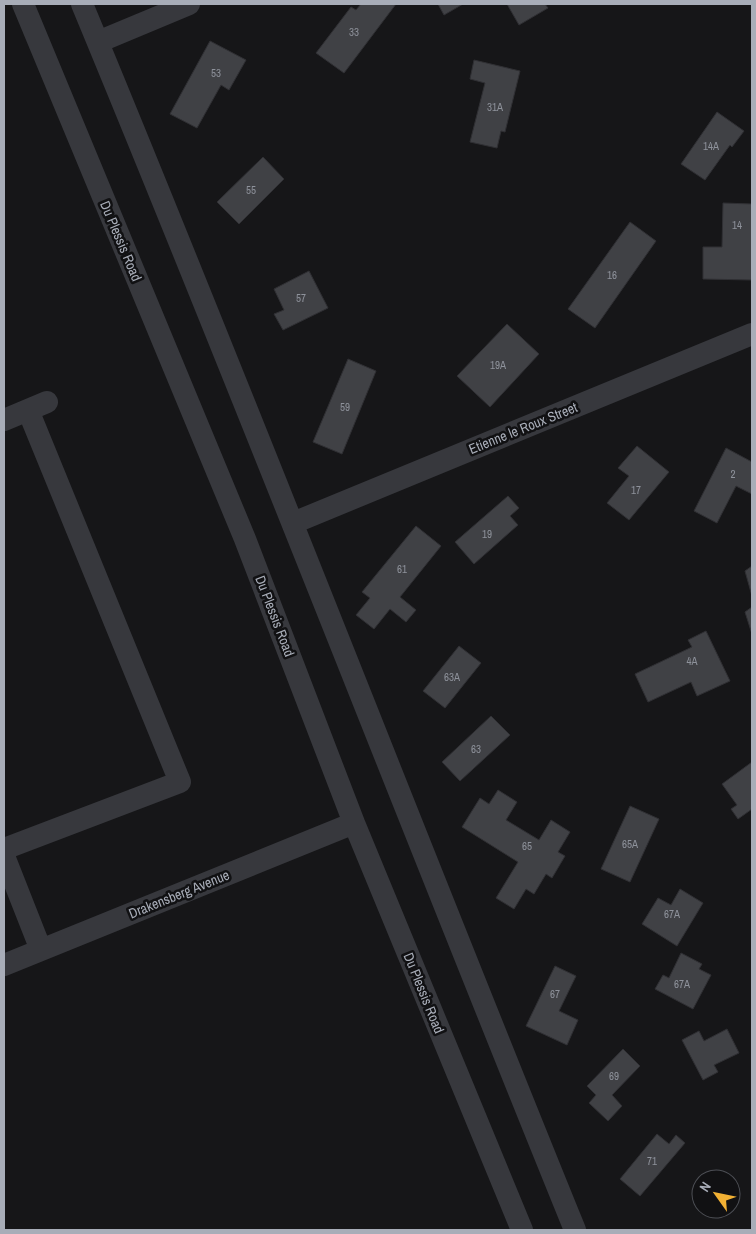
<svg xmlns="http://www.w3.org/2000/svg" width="756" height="1234" font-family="'Archivo Narrow',sans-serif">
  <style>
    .building { fill: #404145; stroke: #303034 }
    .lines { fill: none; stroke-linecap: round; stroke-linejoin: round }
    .minor { stroke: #37383d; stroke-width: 22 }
    .labels { text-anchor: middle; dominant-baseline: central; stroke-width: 5; stroke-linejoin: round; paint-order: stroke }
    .number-label { font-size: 11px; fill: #8e929b }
    .street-label { font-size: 14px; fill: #a8adb8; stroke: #111113 }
  </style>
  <rect width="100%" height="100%" fill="#161618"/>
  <!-- building -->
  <path class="building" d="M361,4H396L344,73L316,53L351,7L356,10Z
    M438,4H463L444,15Z
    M507,4H545L548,8L519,25Z
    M210,41L246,60L229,90L221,85L197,128L170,114Z
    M474,60L520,71L505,132L501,131L497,148L470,142L485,83L470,79Z
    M717,112L744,131L732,147L730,145L705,180L681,164Z
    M263,157L284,179L239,224L217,202Z
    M723,203L752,204V280L703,279V247H722Z
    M630,222L656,241L595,328L568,309Z
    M309,271L328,308L283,330L274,314L284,310L274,289Z
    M507,324L539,354L490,407L457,376Z
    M348,359L376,371L342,454L313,442Z
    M637,446L669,472L629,520L607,503L629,476L618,468Z
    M726,448L752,462V494L736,486L717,523L694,511Z
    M508,496L519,508L510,516L518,525L474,564L455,542Z
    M416,526L441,546L400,597L416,610L406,622L390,609L374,629L356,615L370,598L362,592Z
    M752,566V596L745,571Z
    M752,607V634L745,612Z
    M706,631L730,681L697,696L691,682L648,702L635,674L692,647L688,640Z
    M459,646L481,663L445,708L423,691Z
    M491,716L510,735L460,781L442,762Z
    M752,762V809L738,819L731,809L737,805L722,784Z
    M498,790L517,802L506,820L539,840L551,820L570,832L558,852L565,856L552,878L546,874L534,894L526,889L514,909L496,898L518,862L462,827L480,798L489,804Z
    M630,806L659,819L630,882L601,869Z
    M680,889L703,903L677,946L642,924L658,898L671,905Z
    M681,953L702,964L699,969L711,975L693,1009L655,989L663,975L669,978Z
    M555,966L576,976L559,1011L578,1020L567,1045L526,1026Z
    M727,1029L739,1053L714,1065L718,1072L703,1080L682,1040L699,1031L704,1041Z
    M623,1049L640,1066L612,1095L622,1106L608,1121L589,1103L596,1095L587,1086Z
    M657,1134L669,1144L676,1135L685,1143L640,1196L620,1179Z"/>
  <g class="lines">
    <!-- minor -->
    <path class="minor" d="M23,4L245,539L354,823L522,1230
      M82,4C251,411 409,822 575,1230
      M98,42L189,4
      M4,420L47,402
      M293,523L752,334
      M4,849L180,782L28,410
      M4,856L41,950
      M4,965L354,823"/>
  </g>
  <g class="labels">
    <!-- number labels -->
    <g class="number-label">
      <text x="354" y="32">33</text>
      <text x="216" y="73">53</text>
      <text x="495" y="107">31A</text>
      <text x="711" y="146">14A</text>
      <text x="251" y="190">55</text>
      <text x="737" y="225">14</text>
      <text x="612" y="275">16</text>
      <text x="301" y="298">57</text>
      <text x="498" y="365">19A</text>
      <text x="345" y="407">59</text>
      <text x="733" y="474">2</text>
      <text x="636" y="490">17</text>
      <text x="487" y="534">19</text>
      <text x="402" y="569">61</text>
      <text x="692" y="661">4A</text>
      <text x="452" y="677">63A</text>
      <text x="476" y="749">63</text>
      <text x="630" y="844">65A</text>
      <text x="527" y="846">65</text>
      <text x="672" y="914">67A</text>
      <text x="682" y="984">67A</text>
      <text x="555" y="994">67</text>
      <text x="614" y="1076">69</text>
      <text x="652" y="1161">71</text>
    </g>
    <!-- street labels -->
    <g class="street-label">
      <text transform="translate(121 241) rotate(67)">Du Plessis Road</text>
      <text transform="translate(523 428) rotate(-22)">Etienne le Roux Street</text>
      <text transform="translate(275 616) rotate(69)">Du Plessis Road</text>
      <text transform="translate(179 894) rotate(-22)">Drakensberg Avenue</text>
      <text transform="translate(424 993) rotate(68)">Du Plessis Road</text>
    </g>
  </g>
  <!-- border -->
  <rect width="756" height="1234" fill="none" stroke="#a8adb8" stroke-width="10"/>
  <!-- north arrow -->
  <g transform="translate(716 1194) rotate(303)"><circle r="24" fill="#111113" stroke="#4d4f55"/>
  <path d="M0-4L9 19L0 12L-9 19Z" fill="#f2b134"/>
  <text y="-8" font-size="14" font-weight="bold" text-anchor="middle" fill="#a8adb8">N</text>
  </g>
</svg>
